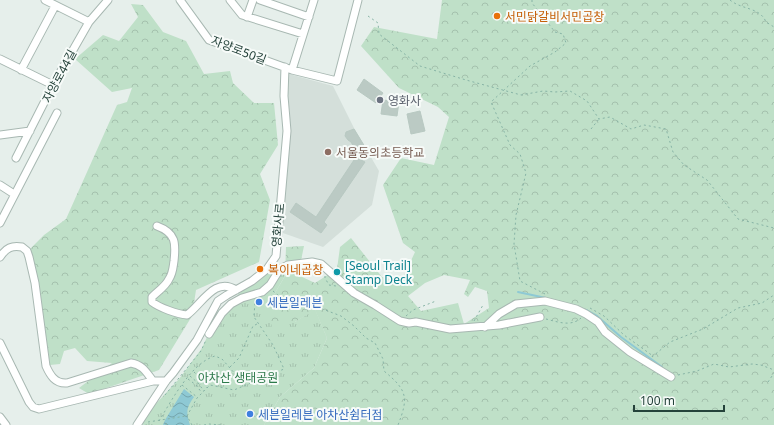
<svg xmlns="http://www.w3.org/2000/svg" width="774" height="425" font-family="'Noto Sans','Noto Sans KR',sans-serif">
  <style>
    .built { fill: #d4dfda }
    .grass { fill: url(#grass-tufts) }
    .forest { fill: url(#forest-crowns); fill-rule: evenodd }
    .water { fill: url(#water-waves) }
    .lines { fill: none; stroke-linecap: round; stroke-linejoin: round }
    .stream { stroke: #8ec9d4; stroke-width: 2 }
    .building { fill: #bbcac4; stroke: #b8c9c2 }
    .minor-casing { stroke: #a8b8b2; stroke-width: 9 }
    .path { stroke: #86b3a5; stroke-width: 1; stroke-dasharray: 2 3; stroke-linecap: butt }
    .minor { stroke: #fff; stroke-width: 7 }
    .food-dot { fill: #e8710a; stroke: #f7fbf9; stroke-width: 1.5 }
    .worship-dot { fill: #6b7280; stroke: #f7fbf9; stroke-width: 1.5 }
    .education-dot { fill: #8d6e63; stroke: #f7fbf9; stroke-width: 1.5 }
    .culture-dot { fill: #0f9aa8; stroke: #f7fbf9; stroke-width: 1.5 }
    .shop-dot { fill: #3f7fe0; stroke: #f7fbf9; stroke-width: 1.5 }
    .labels { text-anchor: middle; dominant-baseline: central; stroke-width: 4; stroke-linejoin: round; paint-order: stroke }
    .food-label { font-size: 12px; fill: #c56008; stroke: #f7fbf9; text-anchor: start }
    .street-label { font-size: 12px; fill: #24423a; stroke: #f7fbf9 }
    .worship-label { font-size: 12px; fill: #5b616d; stroke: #f7fbf9; text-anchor: start }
    .education-label { font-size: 12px; fill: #785e54; stroke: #f7fbf9; text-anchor: start }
    .culture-label { font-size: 12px; fill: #0d838f; stroke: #f7fbf9; text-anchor: start }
    .shop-label { font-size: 12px; fill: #366cbe; stroke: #f7fbf9; text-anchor: start }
    .park-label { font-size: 12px; fill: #2d7a4b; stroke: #f7fbf9 }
  </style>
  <defs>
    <pattern id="grass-tufts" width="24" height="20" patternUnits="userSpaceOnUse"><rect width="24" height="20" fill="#bfe0c8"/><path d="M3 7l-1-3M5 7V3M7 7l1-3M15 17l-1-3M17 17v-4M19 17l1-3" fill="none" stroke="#a4c1ad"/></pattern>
    <pattern id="forest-crowns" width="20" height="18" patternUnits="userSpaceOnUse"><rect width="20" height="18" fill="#bfe0c8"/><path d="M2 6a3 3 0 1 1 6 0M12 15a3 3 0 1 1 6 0" fill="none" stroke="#a4c1ad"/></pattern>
    <pattern id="water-waves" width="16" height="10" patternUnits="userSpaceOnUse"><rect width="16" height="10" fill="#8ec9d4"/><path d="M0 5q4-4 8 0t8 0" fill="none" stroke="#74a5ad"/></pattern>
  </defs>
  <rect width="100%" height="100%" fill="#e6efeb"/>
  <!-- built -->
  <path class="built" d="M289,74L333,86L354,128L379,171L372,205L323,247L280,232L281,210L291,132L288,93Z"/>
  <!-- grass -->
  <path class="grass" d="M280,266L285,276L269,303L295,322L315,309L327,338L314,368L280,397L264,425H144L138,423L179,379L202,348L219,311L241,292L267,272Z"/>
  <!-- forest -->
  <path class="forest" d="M442,0H774V425H264L280,397L314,368L327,338L315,310L295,322L272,330L269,303L285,276L286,247L304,246L298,275L315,283L337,269L340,247L351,238L382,277L402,280L415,252L403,243L383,185L401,158L434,165L449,117L438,107L399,88L361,46L374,27L437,39ZM444,275L470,280L464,294L468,297L475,287L487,291L489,308L464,324L458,303L421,311L408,296L425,283Z
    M131,4L143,5L163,32L186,41L204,74L230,71L233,83L254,103H274L278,145L260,174L270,200L259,262L196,290L192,316L159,370L89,394L79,388L112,363L87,361L75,348L64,351L60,364L50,365L39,287L24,247L30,249L44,235L66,219L117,105L127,102L132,88L112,92L75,59L103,35L119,41L138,17Z"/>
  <!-- water -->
  <path class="water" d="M184,389L194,397C186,408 186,412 190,425H163L165,420Z"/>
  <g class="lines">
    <!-- stream -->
    <path class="stream" d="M518,292L546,298
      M586,310L597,316L621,337L662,367"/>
  </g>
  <!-- building -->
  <path class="building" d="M364,79L383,93L376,103L357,90Z
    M383,100L399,102L397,116L381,114Z
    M420,111L425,131L411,134L407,114Z
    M354,129L370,155L361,160L365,162L324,222L327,225L321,233L290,212L296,203L316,217L358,154L351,142L348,140L345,136L346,132Z"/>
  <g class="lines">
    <!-- minor casing -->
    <g class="minor-casing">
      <path id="minor" d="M45,0L89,22
        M180,0L209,40L292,70L337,81L358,0
        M230,0L242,15L303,34
        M260,0L309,17
        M247,17L253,0
        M0,59L53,85
        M21,70L55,6
        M292,70L314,0
        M0,135L30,131
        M16,158L53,85L89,22L108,0
        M0,185L14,194
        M0,223L57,113
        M157,226C176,233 176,243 174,261C173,267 173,273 169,279C166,286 158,291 152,297V302C160,308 177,314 187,315C202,304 215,276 236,290
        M0,257C6,248 12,245 22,247L27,251L29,257L35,283L46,366C50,375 55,384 67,383L131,363C143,365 146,372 153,381
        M485,327L499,314L516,304L545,301L576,309L586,314L598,322L605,332L630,352L671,377
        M209,334L222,313L231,304L242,298L262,292L270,285L278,272L282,268L288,265L312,262L321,264L354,293L375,305L400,321L409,323L416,322L450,329L499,325L540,317
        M0,343L29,402L33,407L39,409L153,381H166
        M0,417L6,425
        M137,425L166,381L173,373L197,340L218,301L227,295L252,281L267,269L276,256L287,131L284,96L285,67"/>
    </g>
    <!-- path -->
    <path class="path" d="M532,0V3L555,32L563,34L566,43L555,52L530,66L491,102L510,145L520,154L526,173L516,215L514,244L520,281L545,294
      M730,0C742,10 760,7 766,22L774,27
      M368,16L378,23L379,34L420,66L466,80L521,95L543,91L555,92L570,91L587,101L599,119L610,117L631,129L644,125L666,129L673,152L684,165L707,180L738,219L774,228
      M591,129L599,119
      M306,270L307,272L315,270
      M325,276V278L329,285L336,286
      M273,291L285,301L301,298L312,305L341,316L354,326L366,338L375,343L383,359L384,371C407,390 409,397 398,425
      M590,308L604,316L624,335L653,356
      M406,316L413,310L436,301
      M546,319C558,322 571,327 581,318
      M474,321L483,305
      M652,357L670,342L703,329L738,308L762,303L774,295
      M230,367L239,358L253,326L257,324
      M194,372L202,380L207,388
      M678,375L697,371L714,364L729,367L752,364L761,365L774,370
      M190,376L198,383L204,391
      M188,379L196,385L202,393
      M768,382L774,373
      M182,385L197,397
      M165,395L201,351L206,340
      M159,421C172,400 191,363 215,356L222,359L229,367L245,385
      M148,422L186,416
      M166,425L167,420
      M192,425L187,416L197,398L210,385L234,390L284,369L273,345L254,317L255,301
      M204,425L209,424L221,425"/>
    <!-- minor -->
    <use href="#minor" class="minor"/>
  </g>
  <!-- markers -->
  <g class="food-dot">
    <circle cx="497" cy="16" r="4"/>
    <circle cx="260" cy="269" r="4"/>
  </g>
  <circle class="worship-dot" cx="380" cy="100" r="4"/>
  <circle class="education-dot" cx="328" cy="152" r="4"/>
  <circle class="culture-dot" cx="337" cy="272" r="4"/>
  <g class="shop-dot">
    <circle cx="259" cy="302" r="4"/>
    <circle cx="250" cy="414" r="4"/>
  </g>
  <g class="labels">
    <!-- food labels -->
    <g class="food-label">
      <text x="505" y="16">서민닭갈비서민곱창</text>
      <text x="268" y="269">복이네곱창</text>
    </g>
    <!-- street labels -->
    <g class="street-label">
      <text transform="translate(239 50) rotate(21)">자양로50길</text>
      <text transform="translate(59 76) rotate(-62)">자양로44길</text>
      <text transform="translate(278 225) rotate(-85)">영화사로</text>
    </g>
    <!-- worship labels -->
    <g class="worship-label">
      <text x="388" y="100">영화사</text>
    </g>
    <!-- education labels -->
    <g class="education-label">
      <text x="336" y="152">서울동의초등학교</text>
    </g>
    <!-- culture labels -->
    <g class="culture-label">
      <text x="345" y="265">[Seoul Trail]<tspan x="345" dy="14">Stamp Deck</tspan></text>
    </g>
    <!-- shop labels -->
    <g class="shop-label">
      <text x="267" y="302">세븐일레븐</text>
      <text x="258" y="414">세븐일레븐 아차산쉼터점</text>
    </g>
    <!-- park labels -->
    <g class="park-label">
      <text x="238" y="377">아차산 생태공원</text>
    </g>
  </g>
  <!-- scale -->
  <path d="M634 405v6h90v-6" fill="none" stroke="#24423a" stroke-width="2"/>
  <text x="640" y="405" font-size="12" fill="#24423a" stroke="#f7fbf9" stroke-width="3" paint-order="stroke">100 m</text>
</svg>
